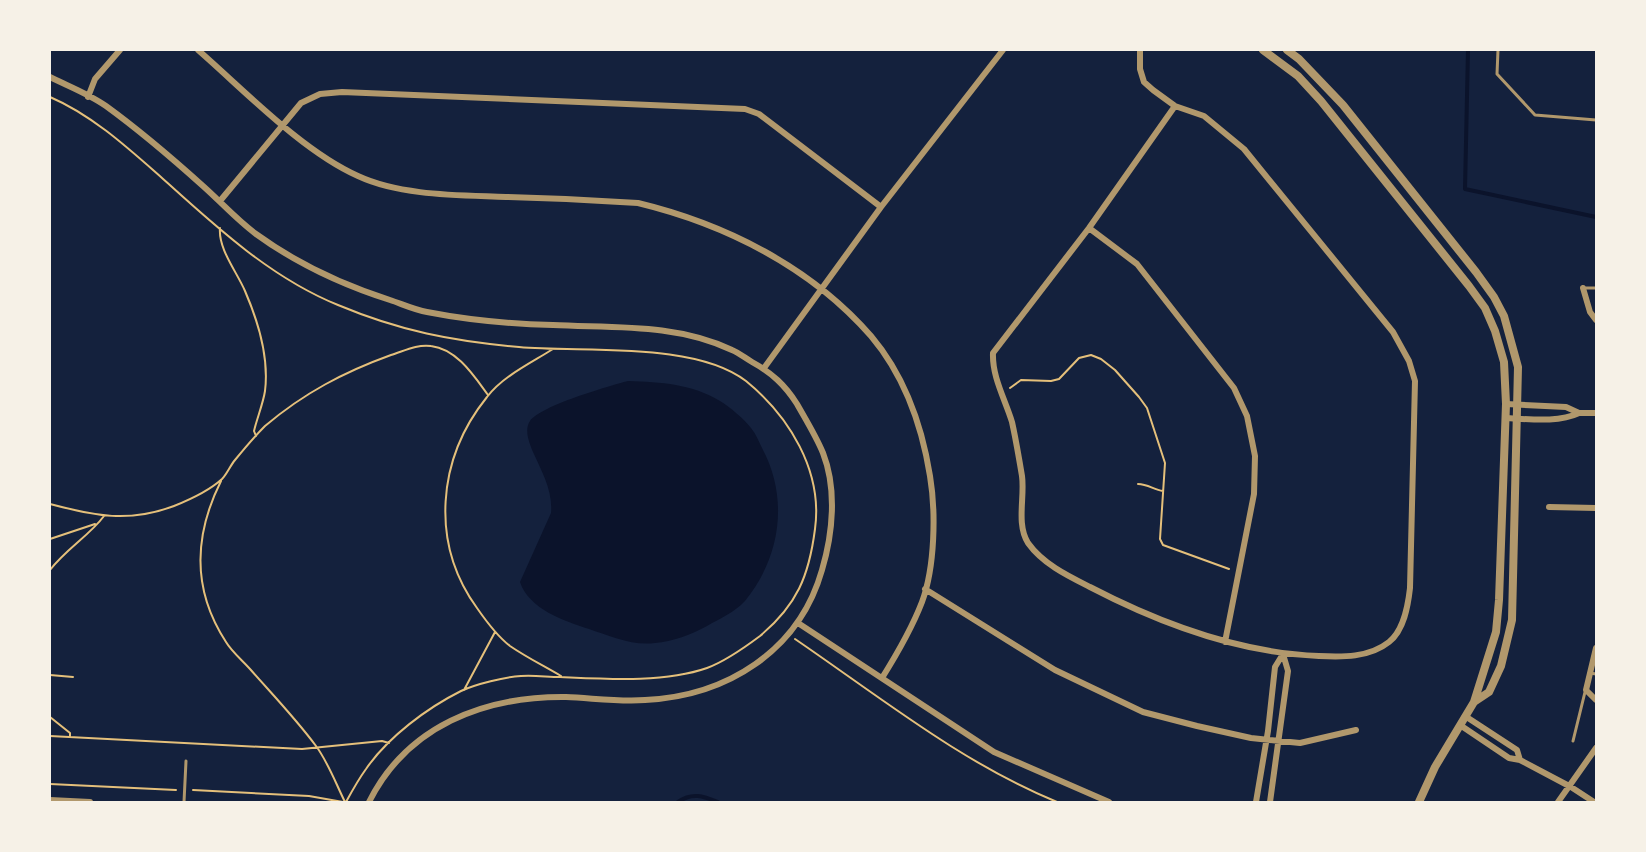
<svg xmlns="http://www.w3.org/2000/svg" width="1646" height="852" font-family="'PT Sans',sans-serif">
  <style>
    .water { fill: #0b132b }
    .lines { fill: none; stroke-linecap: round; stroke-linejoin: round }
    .stream { stroke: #0b132b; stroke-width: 4 }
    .path { stroke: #e5c07b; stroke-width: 2 }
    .service { stroke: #b1986c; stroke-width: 3 }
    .minor { stroke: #b1986c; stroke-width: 6 }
    .tertiary { stroke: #b1986c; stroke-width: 8 }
  </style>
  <rect width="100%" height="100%" fill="#14213d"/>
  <!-- water -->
  <path class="water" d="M628,381C661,382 692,384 720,401C730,407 744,419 751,428C756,434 759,442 762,448C789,498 781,557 745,601C735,612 719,619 707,626C692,634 672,642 655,643C632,646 610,636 589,629C564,621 529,609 520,582L551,513C553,491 542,472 533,452C529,442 524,430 530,421C540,406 609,386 628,381Z"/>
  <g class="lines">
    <!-- stream -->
    <path class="stream" d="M1468,50L1465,189L1596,217
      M678,802C692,792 703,796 718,802"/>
    <!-- path -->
    <path class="path" d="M50,97C92,115 128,148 162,178C215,226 271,278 338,305C400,331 452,341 519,347C583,353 694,341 746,381C789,416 823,471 815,529C809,576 797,605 760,636C744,648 726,661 707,668C664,683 606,679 560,677C548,677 534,675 521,676C505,677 476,684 461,691C427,708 388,737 366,769C358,780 352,791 346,802
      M220,228C218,249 237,272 245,291C258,321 269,359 265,391C263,404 257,418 254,431L256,436
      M553,349C531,363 503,376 487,397C437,459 430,543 477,608C486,621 497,636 510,646C526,657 544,666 561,676
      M1010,388L1021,380L1051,381L1059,379L1079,358L1091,355L1101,359L1115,370L1139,397L1147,408L1165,463L1160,539L1163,545L1229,569
      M221,481C194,535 192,590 226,642C232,652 242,660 250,669C272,694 296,719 316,746C328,762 336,784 345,802
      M1138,484C1148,484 1154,490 1163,491
      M50,504C95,516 129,523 174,506C189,500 210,490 222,479C227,474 230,466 235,460C244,449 255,436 265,426C304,393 344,372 391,355C404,351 417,344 431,346C457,349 474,376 488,395
      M50,539L95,524
      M50,570C66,549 90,535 104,516
      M795,639C880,697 962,763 1057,802
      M50,675L73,677
      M464,690L495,632
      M50,717L70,733V737
      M50,736L302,749L382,741L389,743
      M50,784L176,790
      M193,790L309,796L343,802"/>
    <!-- service -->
    <path class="service" d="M1498,50L1497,74L1535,115L1596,120
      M1583,288H1596
      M1590,673L1596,674
      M1573,741L1585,692
      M184,802L186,761"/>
    <!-- minor -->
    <path class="minor" d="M198,50C244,90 302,151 358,176C401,196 459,195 506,197C550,198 594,200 638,203C725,224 811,267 871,336C904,375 922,426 930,476C936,512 935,567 922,602C912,628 897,654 882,678
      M1140,50V69L1144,82L1153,90L1175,106L1204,116L1244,149L1393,332L1409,361L1415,381L1410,588C1408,606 1404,630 1389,642C1369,658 1342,657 1319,656C1239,653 1161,624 1090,587C1068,576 1043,564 1028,543C1016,524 1025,497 1022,476C1019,458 1016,440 1012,422C1005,399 992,377 993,353L1089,228L1175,106
      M50,77C68,86 89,94 106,106C139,130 173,159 203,186C221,202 237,220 256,234C296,263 343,285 390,300C402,304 415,310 427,312C468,320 512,324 553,325C612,328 676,323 732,350C739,353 745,358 752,362C772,373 785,385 797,404C806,420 816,436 823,453C837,489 833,533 822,570C799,651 727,696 645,700C619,702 592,698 566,697C484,696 407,726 369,802
      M88,97L95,79L120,50
      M220,201L301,103L320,94L342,92L745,109L759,114L881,207
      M1089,228L1137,264L1234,388L1247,416L1255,456L1254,494L1225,642
      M1583,288L1590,312L1596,320
      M764,368L881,207L1003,50
      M1506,404L1566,407L1579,413H1596
      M1505,418C1529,419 1558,423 1579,413
      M1549,507L1596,508
      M925,589L1055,670L1143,712L1197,726L1251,738L1300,743L1356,730
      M798,623L994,752L1109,802
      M1596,648L1586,690L1596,700
      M1465,716L1517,750L1520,760
      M1460,725L1509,758L1520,760L1571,787L1594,802
      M50,800L90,802
      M1256,802L1268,731L1275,667L1283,654
      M1270,802L1288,671L1283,654
      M1558,802L1596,748"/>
    <!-- tertiary -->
    <path class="tertiary" d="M1263,50L1298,76L1321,101L1469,286L1485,308L1495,331L1504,362L1506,404L1499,600L1496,632L1474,702L1435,767L1419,802
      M1287,50L1299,59L1343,105L1476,272L1494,297L1504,316L1518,367L1512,620L1501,666L1489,692L1474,702"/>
  </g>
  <!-- border -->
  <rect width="1646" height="852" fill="none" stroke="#f6f1e7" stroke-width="102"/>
</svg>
